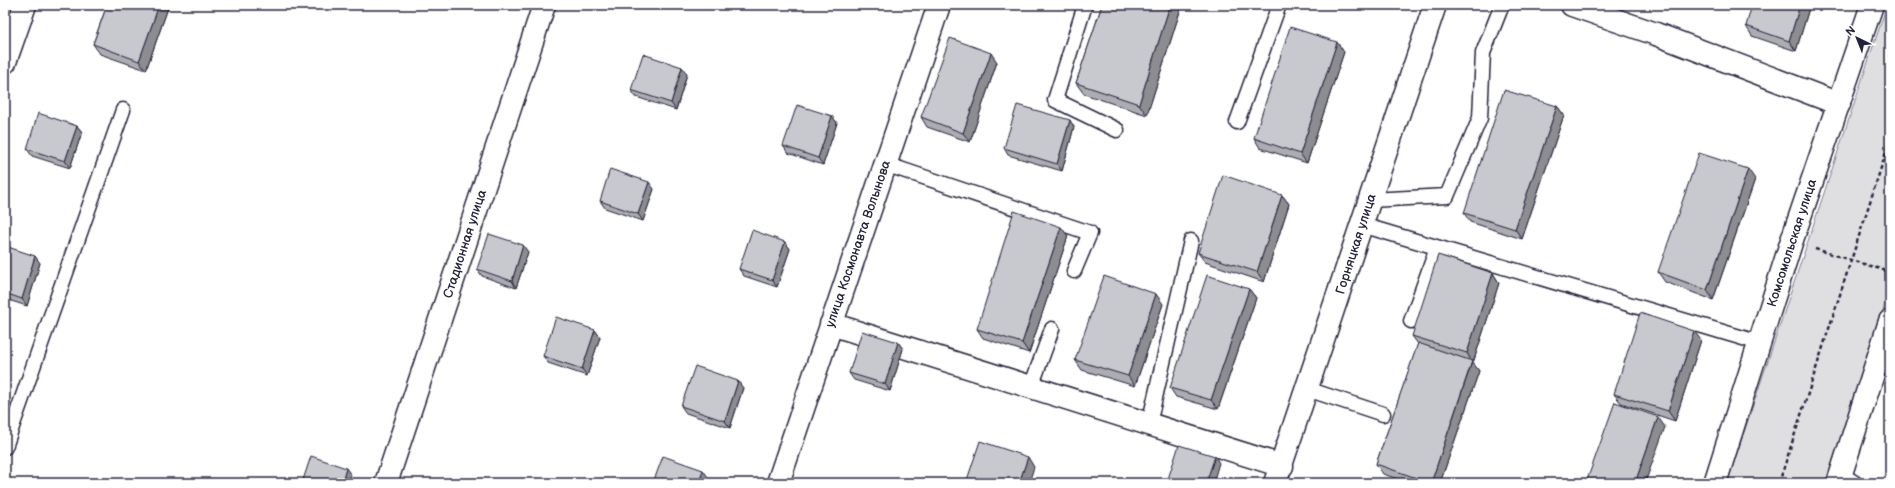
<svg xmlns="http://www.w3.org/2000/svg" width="1895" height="488" font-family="'Balsamiq Sans',sans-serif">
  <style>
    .green { fill: #dfdfe2; stroke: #80808e }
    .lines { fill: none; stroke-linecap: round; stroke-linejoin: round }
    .service-casing { stroke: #22223b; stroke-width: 17 }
    .minor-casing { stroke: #22223b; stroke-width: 25 }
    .secondary-casing { stroke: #22223b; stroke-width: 25 }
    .path { stroke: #22223b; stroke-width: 2.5; stroke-dasharray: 4 3; stroke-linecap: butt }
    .service { stroke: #fff; stroke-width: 14 }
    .minor { stroke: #fff; stroke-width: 22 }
    .secondary { stroke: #fff; stroke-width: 22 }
    .wall { fill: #acacb2; stroke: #22223b }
    .shaded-wall { fill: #8c8c91; stroke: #22223b }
    .building { fill: #c8c8cf; stroke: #22223b }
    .labels { text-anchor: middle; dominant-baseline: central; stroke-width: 3; stroke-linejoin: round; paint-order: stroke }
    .street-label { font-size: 13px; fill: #22223b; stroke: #fff }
  </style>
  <rect width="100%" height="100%" fill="#fff"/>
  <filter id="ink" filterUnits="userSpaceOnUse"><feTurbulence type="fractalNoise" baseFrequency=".025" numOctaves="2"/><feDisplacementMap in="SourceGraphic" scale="8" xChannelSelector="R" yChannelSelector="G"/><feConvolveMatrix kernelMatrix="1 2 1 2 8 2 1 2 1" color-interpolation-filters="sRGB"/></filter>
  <g filter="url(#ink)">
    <!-- green -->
    <path class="green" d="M1887,5H1890V288L1829,483H1727Z"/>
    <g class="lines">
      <!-- service casing -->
      <g class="service-casing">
        <path id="service" d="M1085,5L1055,100L1117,130
          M1237,122L1279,5
          M885,164L1090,233L1074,271
          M1370,200L1447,196L1480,118L1483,53L1502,5
          M1362,225L1760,343
          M1411,321L1437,248
          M1031,387L1052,329
          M1307,389L1383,414
          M1149,424L1191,241
          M5,447L123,110
          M1842,475L1855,483"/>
      </g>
      <!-- minor casing -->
      <g class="minor-casing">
        <path id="minor" d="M1572,5L1656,34L1839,104
          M5,62L25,5
          M831,324L1282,466
          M386,483L544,5
          M778,483L939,5
          M1275,483L1435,5"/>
      </g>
      <!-- secondary casing -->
      <g class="secondary-casing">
        <path id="secondary" d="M1715,483L1791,243L1872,5
          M1838,483L1890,321"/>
      </g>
      <!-- path -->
      <path class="path" d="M1815,249L1890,272
        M1779,483L1890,140"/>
      <!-- service -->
      <use href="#service" class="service"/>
      <!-- minor -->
      <use href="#minor" class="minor"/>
      <!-- secondary -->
      <use href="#secondary" class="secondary"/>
    </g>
    <!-- wall -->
    <path class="wall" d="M107,5H169L146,70L100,54L93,44Z
      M1102,5H1182L1147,115L1084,94L1076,83Z
      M1810,5L1796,51L1752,36L1746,26Z
      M1344,52L1307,163L1260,148L1254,138Z
      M997,62L970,142L927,127L921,117Z
      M682,67L687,74L676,110L636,97L631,90Z
      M1557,106L1564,115L1522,239L1470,222L1464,213Z
      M832,116L837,123L823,165L788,153L783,146Z
      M77,126L82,132L70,168L32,156L27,149Z
      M1074,127L1062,171L1008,155L1004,148Z
      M1755,179L1713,300L1665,282L1658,272Z
      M654,189L643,221L605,208L600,201Z
      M1282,195L1289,204L1264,282L1205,262L1198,253Z
      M1061,227L1068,236L1029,353L983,338L977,329Z
      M785,242L790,249L777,287L744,276L739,269Z
      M5,246L40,263L27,306L5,299Z
      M528,252L516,288L482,276L477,269Z
      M1493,273L1499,283L1473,363L1479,371L1440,483H1410L1383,474L1376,464L1418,344L1412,336Z
      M1249,289L1256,298L1218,409L1176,397L1170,388Z
      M1163,304L1135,386L1082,370L1075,360Z
      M595,330L600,337L587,376L548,363L543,356Z
      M1701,340L1675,421L1621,403L1614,394Z
      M898,342L903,349L890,391L854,380L849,373Z
      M743,388L730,428L686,413L681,406Z"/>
    <!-- shaded-wall -->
    <path class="shaded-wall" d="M159,5H169L146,70L139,61Z
      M1170,5H1182L1147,115L1139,104Z
      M1800,5H1810L1796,51L1789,41Z
      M1337,42L1344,52L1307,163L1300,154Z
      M991,53L997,62L970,142L963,133Z
      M682,67L687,74L676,110L671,103Z
      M1557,106L1564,115L1522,239L1515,229Z
      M832,116L837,123L823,165L818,158Z
      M1070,120L1074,127L1062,171L1057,164Z
      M77,126L82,132L70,168L65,161Z
      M1748,169L1755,179L1713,300L1707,290Z
      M649,182L654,189L643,221L638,214Z
      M1282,195L1289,204L1264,282L1257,272Z
      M1061,227L1068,236L1029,353L1022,343Z
      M785,242L790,249L777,287L772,280Z
      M523,245L528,252L516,288L512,281Z
      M35,256L40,263L27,306L22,299Z
      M1493,273L1499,283L1473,363L1479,371L1440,483H1431L1472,362L1467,353Z
      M1249,289L1256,298L1218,409L1211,400Z
      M1156,294L1163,304L1135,386L1128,376Z
      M595,330L600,337L587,376L582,369Z
      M1694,331L1701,340L1675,421L1668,411Z
      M898,342L903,349L890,391L885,384Z
      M738,381L743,388L730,428L725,421Z
      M1658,417L1665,427L1645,483H1635Z
      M1215,456L1219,463L1213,483H1206Z
      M1028,457L1034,467L1029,483H1019Z
      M346,468L351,475L349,483H342Z
      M703,470L708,477L706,483H699Z"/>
    <!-- building -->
    <path class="building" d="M107,5H159L139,61L93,44Z
      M1102,5H1170L1139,104L1076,83Z
      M1752,5H1800L1789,41L1746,26Z
      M1290,27L1337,42L1300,154L1254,138Z
      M950,38L991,53L963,133L921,117Z
      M643,54L682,67L671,103L631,90Z
      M1504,90L1557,106L1515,229L1464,213Z
      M797,105L832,116L818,158L783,146Z
      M1017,105L1070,120L1057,164L1004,148Z
      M38,113L77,126L65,161L27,149Z
      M1699,153L1748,169L1707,290L1658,272Z
      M610,169L649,182L638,214L600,201Z
      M1223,175L1282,195L1257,272L1198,253Z
      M1014,211L1061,227L1022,343L977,329Z
      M752,230L785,242L772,280L739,269Z
      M489,234L523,245L512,281L477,269Z
      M5,246L35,256L22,299L5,293Z
      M1438,255L1493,273L1467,353L1412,336Z
      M1207,275L1249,289L1211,400L1170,388Z
      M1104,276L1156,294L1128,376L1075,360Z
      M1640,313L1694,331L1668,411L1614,394Z
      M556,317L595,330L582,369L543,356Z
      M862,331L898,342L885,384L849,373Z
      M1418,343L1472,361L1431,483L1376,464Z
      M695,366L738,381L725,421L681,406Z
      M1615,402L1658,417L1635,483H1586Z
      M980,441L1028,457L1019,483H966Z
      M1179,445L1215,456L1206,483H1171L1167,482Z
      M311,456L346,468L342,483H302Z
      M663,456L703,470L699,483H653Z"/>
  </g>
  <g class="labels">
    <!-- street labels -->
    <g class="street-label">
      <text transform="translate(1792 243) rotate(-72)">Комсомольская улица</text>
      <text transform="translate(465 244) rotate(-72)">Стадионная улица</text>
      <text transform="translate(858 244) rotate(-71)">улица Космонавта Волынова</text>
      <text transform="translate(1356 244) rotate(-72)">Горняцкая улица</text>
    </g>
  </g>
  <!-- margin -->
  <rect width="1895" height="488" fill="none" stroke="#fff" stroke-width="20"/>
  <rect x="10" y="10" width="1875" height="468" fill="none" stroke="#22223b" stroke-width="1.5" filter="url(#ink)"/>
  <!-- north arrow -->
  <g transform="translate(1857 38) rotate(317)" stroke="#ffffff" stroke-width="3" paint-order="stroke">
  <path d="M0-3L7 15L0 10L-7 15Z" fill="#22223b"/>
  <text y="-6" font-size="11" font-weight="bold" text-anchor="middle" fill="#22223b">N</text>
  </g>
</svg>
